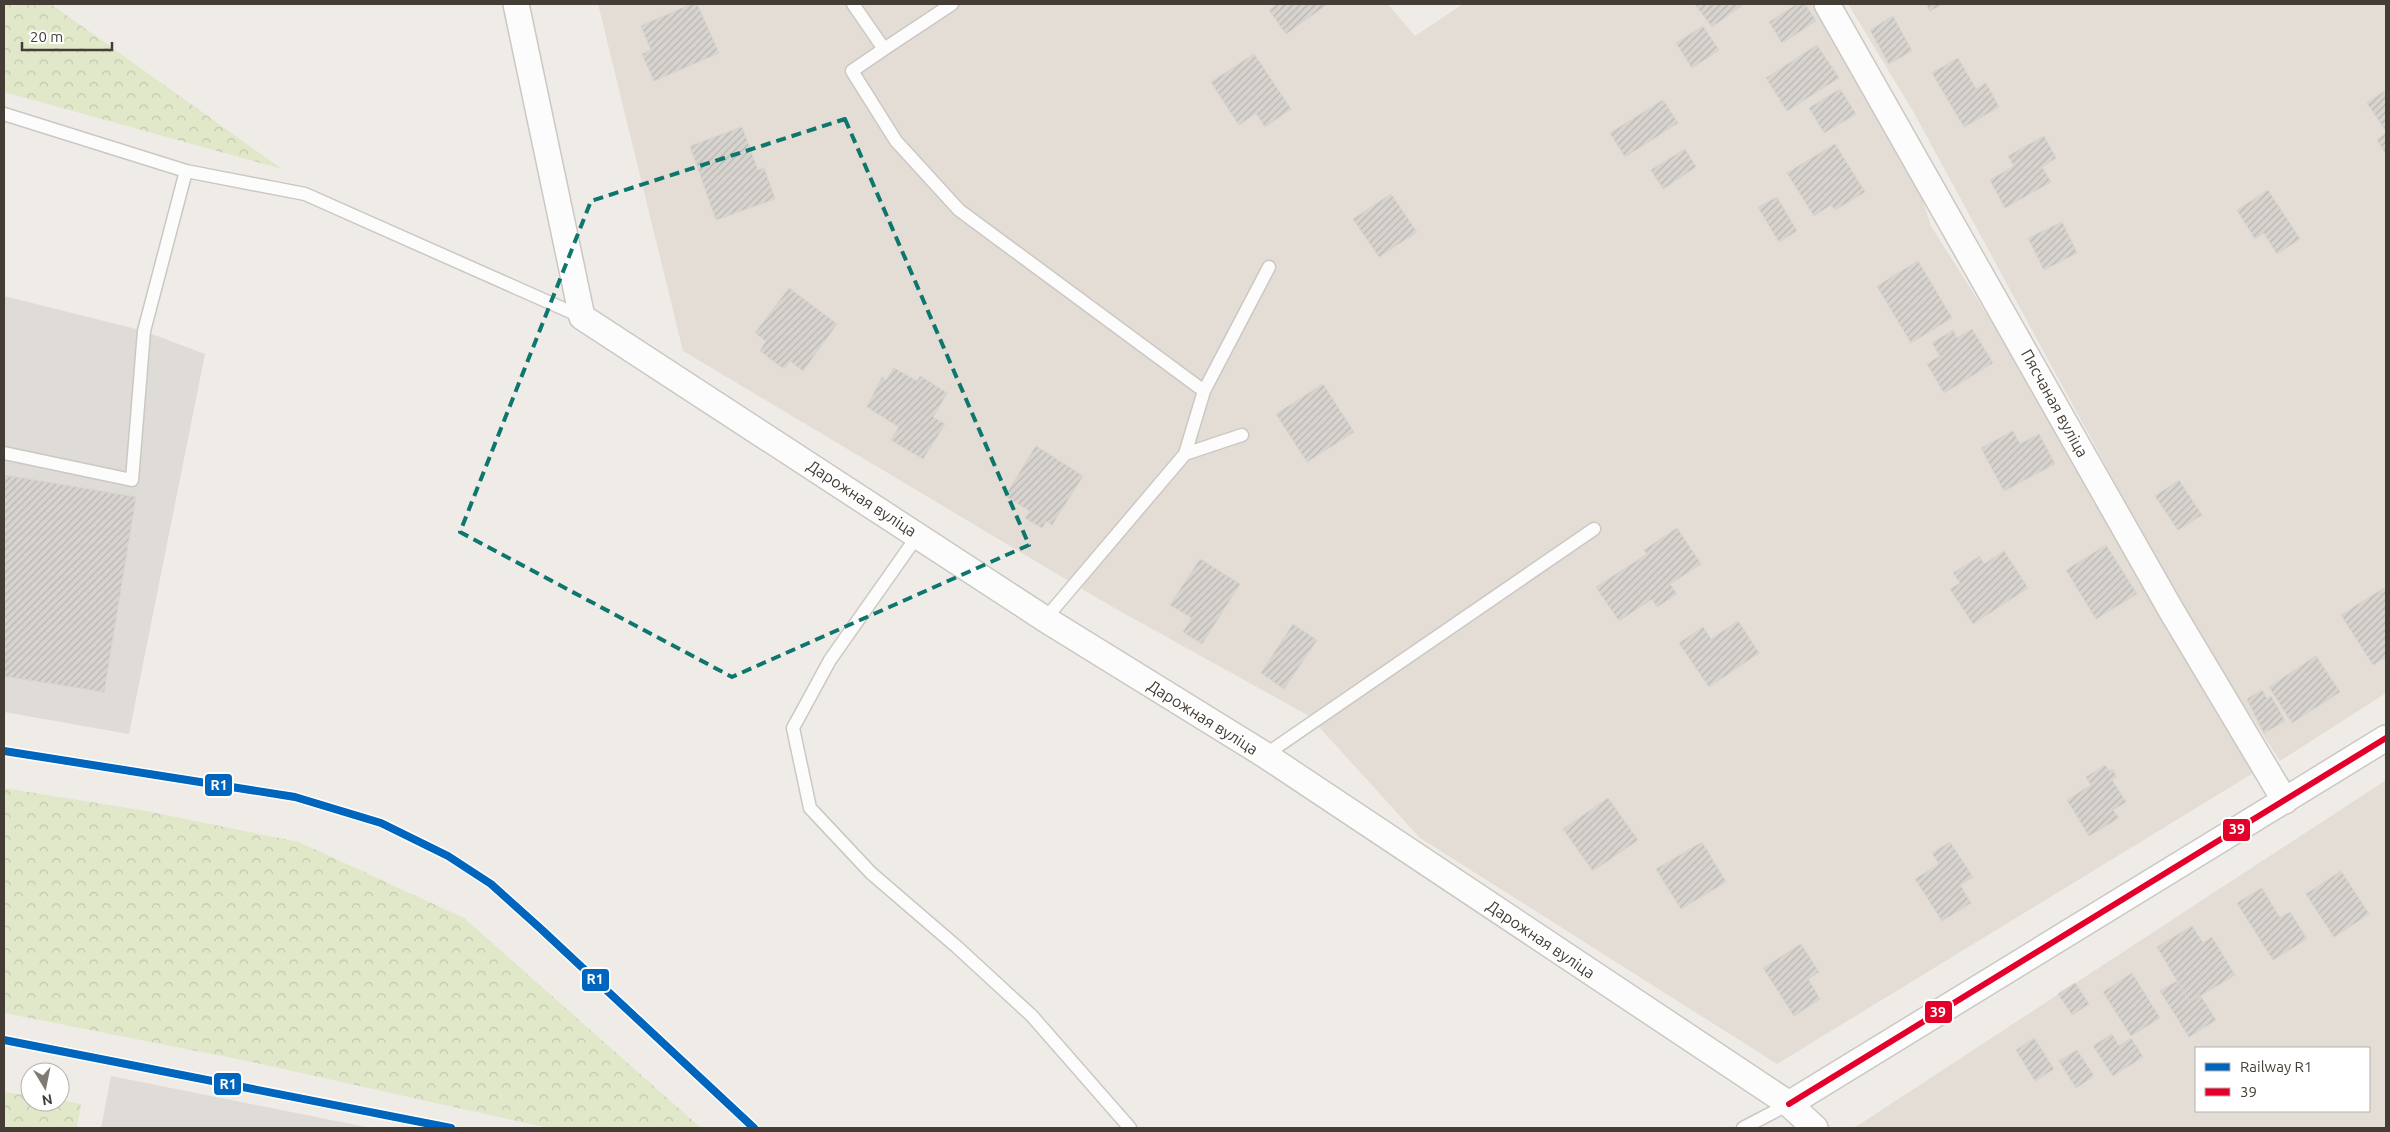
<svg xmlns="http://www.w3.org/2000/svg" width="2390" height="1132" font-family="Ubuntu,sans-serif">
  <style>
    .residential { fill: #e3ddd5; fill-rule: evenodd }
    .industrial { fill: #dfdbd6 }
    .forest { fill: url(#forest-crowns) }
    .building { fill: url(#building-hatch); stroke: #d7d3ce }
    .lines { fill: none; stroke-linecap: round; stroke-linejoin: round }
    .lane-casing { stroke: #cbc8c4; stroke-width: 15 }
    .street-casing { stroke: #cbc8c4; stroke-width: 28 }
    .lane { stroke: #fdfcfc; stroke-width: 12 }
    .street { stroke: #fdfcfc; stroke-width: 25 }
    .bus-1-casing { stroke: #fff; stroke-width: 10 }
    .bus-1 { stroke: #e4002b; stroke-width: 6 }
    .rail-1-casing { stroke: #fff; stroke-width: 11 }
    .rail-1 { stroke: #0065bd; stroke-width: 8 }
    .marked { fill: none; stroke: #0f766e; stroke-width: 4; stroke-dasharray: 10 6; stroke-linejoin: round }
    .labels { text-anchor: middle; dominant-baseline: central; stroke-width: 4; stroke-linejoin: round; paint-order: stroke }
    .street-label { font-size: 16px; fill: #443d35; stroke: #fff }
    .line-badge { stroke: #fff; stroke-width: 2 }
    .badge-label { font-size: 14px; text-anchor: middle; font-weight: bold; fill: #fff }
  </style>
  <defs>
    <pattern id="forest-crowns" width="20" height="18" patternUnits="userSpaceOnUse" patternTransform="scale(1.25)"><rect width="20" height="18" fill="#e0e8c9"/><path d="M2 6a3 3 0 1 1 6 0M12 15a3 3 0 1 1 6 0" fill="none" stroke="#c1c8ad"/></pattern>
    <pattern id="building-hatch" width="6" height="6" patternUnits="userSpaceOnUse" patternTransform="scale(1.25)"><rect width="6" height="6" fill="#d7d3cf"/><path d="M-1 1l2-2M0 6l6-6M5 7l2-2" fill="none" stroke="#bab6b2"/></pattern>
  </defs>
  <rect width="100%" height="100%" fill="#efece8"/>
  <!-- residential -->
  <path class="residential" d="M598,4H1388L1415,36L1463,4H1814L1918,185L1931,226L2051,416L2255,772L1777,1064L1420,838L1309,716L1109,605L683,351Z
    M1848,4H2386V693L2280,761L2193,626L1914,113Z
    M2386,780V1128H1854ZM2196,1048H2369V1111H2196Z"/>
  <!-- industrial -->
  <path class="industrial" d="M4,296L144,331L205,354L129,734L4,712Z
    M111,1076L371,1128H101Z"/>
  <!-- forest -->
  <path class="forest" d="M4,4H51L282,169L4,92Z
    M4,788L146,811L299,842L464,918L701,1128H548L247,1061L4,1013Z
    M4,1092L30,1096V1102L60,1100L81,1104L77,1128H4Z"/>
  <!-- building -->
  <path class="building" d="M691,4H697L719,53L654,81L642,54L651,50L641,26Z
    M1277,4H1328L1286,34L1269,10Z
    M1695,4H1744L1712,27Z
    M1797,4H1805L1816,21L1782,43L1769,22Z
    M1926,4H1943L1930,11Z
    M1893,16L1912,51L1889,64L1870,30Z
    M1703,26L1719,50L1692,68L1676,43Z
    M1817,45L1839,78L1787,111L1766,78Z
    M1254,54L1291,109L1265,127L1256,113L1239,125L1211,82Z
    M1958,58L1976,89L1986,83L1999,107L1964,127L1932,73Z
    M1840,89L1856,114L1824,133L1809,108Z
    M2386,90V131L2367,103Z
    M1663,100L1678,123L1625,157L1610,133Z
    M742,127L758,170L764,168L775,199L716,220L690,146Z
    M2386,133V154L2377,140Z
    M2044,136L2056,158L2042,167L2051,182L2005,208L1990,180L2014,166L2008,156Z
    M1835,144L1865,192L1835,210L1831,205L1814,216L1787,173Z
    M1685,149L1696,167L1663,189L1651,170Z
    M2268,190L2300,239L2277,254L2264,233L2255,239L2237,210Z
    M1391,194L1417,232L1379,257L1353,219Z
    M1777,197L1797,231L1779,242L1758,207Z
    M2062,222L2077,253L2044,270L2028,238Z
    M1918,261L1952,318L1911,343L1877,286Z
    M789,288L837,324L803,371L790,361L784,369L760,351L766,341L755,333Z
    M1972,329L1993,363L1944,393L1927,364L1940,356L1932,343L1953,330L1957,338Z
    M894,368L917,381L920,376L947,393L933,417L945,424L923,459L891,440L899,427L867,407L882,377L886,380Z
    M1323,384L1354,432L1307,462L1276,414Z
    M2013,431L2020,444L2039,434L2055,464L2004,491L1981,448Z
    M1036,446L1083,476L1052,525L1046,521L1042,528L1025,518L1030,511L1005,496Z
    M4,475L136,497L104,692L4,676Z
    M2179,480L2202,515L2178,530L2155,496Z
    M1677,528L1701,564L1670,584L1677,594L1657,607L1652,599L1619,621L1596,587L1647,554L1644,550Z
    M2106,545L2137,594L2096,619L2066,570Z
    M2004,551L2028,588L1973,624L1950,589L1960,583L1953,573L1980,556L1984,564Z
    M1200,559L1240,584L1202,644L1183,632L1192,618L1170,605Z
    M2384,588L2386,592V657L2373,665L2341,615Z
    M1738,621L1759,653L1709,687L1679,643L1703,627L1711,639Z
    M1293,624L1317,640L1284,689L1261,673Z
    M2316,656L2340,692L2292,723L2269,687Z
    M2262,690L2267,699L2271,696L2285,721L2264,733L2247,699Z
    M2105,765L2109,771L2112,769L2117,777L2112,780L2126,802L2113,810L2119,818L2089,836L2067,800L2091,785L2086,777Z
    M1608,798L1638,840L1593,871L1563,829Z
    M1702,842L1726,882L1681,909L1656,869Z
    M1950,842L1973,877L1960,885L1971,903L1942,921L1915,879L1939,864L1932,853Z
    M2341,871L2369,914L2334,937L2306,894Z
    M2262,888L2280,918L2290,912L2307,939L2273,960L2237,903Z
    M2192,926L2203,943L2212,937L2235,975L2190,1002L2157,947Z
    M1801,944L1819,972L1808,979L1820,999L1794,1016L1763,968Z
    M2132,973L2160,1018L2131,1036L2103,992Z
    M2177,981L2190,1002L2200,995L2216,1020L2189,1037L2160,991Z
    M2075,983L2089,1004L2072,1015L2058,994Z
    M2112,1034L2119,1046L2131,1038L2143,1057L2113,1076L2093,1046Z
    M2034,1038L2054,1069L2035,1081L2016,1050Z
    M2077,1050L2094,1076L2076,1088L2059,1061Z"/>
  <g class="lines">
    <!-- lane casing -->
    <g class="lane-casing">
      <path id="lane" d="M853,4L884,49L852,71L896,141L959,210L1204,391
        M884,49L952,4
        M4,114L186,171L305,194L582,317
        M4,453L132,480L144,331L186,171
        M1185,454L1242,435
        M918,535L830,660L793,728L810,808L871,873L957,947L1032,1016L1130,1128
        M1045,619L1185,454L1204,391L1269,267
        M1265,755L1594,529
        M1743,1128L1789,1104"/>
    </g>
    <!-- street casing -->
    <g class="street-casing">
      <path id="street" d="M516,4L582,317L1045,619L1265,755L1789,1104L1815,1128
        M1827,4L2171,610L2285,801
        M1789,1104L2386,738"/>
    </g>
    <!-- lane -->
    <use href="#lane" class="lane"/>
    <!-- street -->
    <use href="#street" class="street"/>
    <!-- bus-1 casing -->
    <g class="bus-1-casing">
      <path id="bus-1" d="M1789,1104L2386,738"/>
    </g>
    <!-- bus-1 -->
    <use href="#bus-1" class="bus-1"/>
    <!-- rail-1 casing -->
    <g class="rail-1-casing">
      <path id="rail-1" d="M4,751L295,797L381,823L448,856L491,884L541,929L754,1128
        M4,1040L451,1128"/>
    </g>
    <!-- rail-1 -->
    <use href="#rail-1" class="rail-1"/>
  </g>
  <!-- marked area -->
  <path class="marked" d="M845,119L1029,545L732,677L460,532L591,201Z"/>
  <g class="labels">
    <!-- street labels -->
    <g class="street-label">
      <text transform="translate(2055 403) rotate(61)">Пясчаная вуліца</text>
      <text transform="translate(862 498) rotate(33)">Дарожная вуліца</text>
      <text transform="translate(1203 717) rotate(32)">Дарожная вуліца</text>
      <text transform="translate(1541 939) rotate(34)">Дарожная вуліца</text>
    </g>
  </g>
  <g class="line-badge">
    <rect x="204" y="773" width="29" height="24" rx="5" fill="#0065bd"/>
    <rect x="2222" y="818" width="29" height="24" rx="5" fill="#e4002b"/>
    <rect x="581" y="968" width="29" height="24" rx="5" fill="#0065bd"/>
    <rect x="1924" y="1000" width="29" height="24" rx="5" fill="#e4002b"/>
    <rect x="213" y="1072" width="29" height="24" rx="5" fill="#0065bd"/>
  </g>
  <g class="badge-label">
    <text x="219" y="790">R1</text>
    <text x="2237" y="834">39</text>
    <text x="595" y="984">R1</text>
    <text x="1938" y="1017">39</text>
    <text x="228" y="1089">R1</text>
  </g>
  <!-- border -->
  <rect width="2390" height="1132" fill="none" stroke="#443d35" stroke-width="10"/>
  <!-- legend -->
  <rect x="2195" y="1047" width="175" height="65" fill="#ffffff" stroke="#b4b1ae"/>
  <rect x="2205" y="1063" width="25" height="8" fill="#0065bd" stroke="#b4b1ae"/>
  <text x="2240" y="1072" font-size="15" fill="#443d35">Railway R1</text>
  <rect x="2205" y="1088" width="25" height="8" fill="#e4002b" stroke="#b4b1ae"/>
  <text x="2240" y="1097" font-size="15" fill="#443d35">39</text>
  <!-- north arrow -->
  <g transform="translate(45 1087) rotate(170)"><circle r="24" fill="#ffffff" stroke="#b4b1ae"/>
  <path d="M0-4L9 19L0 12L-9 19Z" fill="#807a74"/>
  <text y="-8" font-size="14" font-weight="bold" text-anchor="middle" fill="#443d35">N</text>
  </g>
  <!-- scale -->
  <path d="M22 42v8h90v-8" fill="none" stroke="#443d35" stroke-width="2.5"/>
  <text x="30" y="42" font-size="15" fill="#443d35" stroke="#ffffff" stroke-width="4" paint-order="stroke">20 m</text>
</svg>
